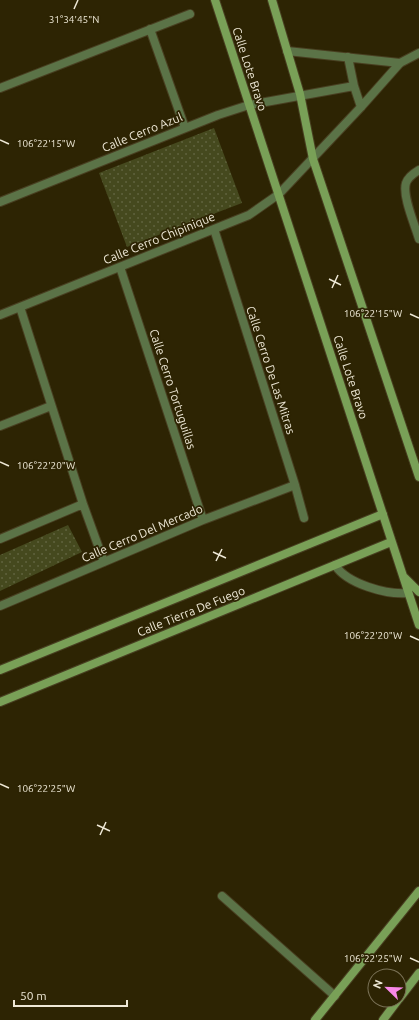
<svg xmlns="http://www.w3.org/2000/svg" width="419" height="1020" font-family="Ubuntu,sans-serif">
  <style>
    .green { fill: url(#green-dots) }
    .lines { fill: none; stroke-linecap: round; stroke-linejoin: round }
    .lane-casing { stroke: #483f21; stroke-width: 10 }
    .street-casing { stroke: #483f21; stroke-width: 10 }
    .secondary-casing { stroke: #483f21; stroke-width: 10 }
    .lane { stroke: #5b7347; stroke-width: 8 }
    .street { stroke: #5b7347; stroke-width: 8 }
    .secondary { stroke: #79a057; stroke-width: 8 }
    .ticks { fill: none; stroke: #eee8d6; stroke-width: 1.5 }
    .labels { text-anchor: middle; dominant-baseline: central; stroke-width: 3.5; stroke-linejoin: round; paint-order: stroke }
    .street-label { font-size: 12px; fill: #eee8d6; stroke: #2d2403 }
    .ticks-label { font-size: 10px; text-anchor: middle; fill: #eee8d6; stroke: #2d2403; stroke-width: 3.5; stroke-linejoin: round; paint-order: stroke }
  </style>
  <defs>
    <pattern id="green-dots" width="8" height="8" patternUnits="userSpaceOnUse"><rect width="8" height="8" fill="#45491e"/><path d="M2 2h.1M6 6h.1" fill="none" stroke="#60633e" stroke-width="1.8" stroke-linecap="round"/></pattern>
  </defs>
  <rect width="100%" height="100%" fill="#2d2403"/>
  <!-- green -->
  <path class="green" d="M214,128L242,203L127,247L99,173Z
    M68,525L82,552L0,591V555Z"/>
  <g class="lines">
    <!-- lane casing -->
    <g class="lane-casing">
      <path id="lane" d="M335,565C347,584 387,595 408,593
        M222,896L335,996"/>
    </g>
    <!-- street casing -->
    <g class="street-casing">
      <path id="street" d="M150,29L185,128
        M287,51L400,63
        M348,57L354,86L361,107
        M0,88L190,14
        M419,170C414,173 408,177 406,183C402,196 415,225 419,239
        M0,202L218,115L249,105L354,86
        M214,229L295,485L304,518
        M120,267L203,520
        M20,307L83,504L104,562
        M0,315L249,215L279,194L361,107L400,63L419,53
        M0,426L51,406
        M0,539L83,504
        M0,606L203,520L295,485"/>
    </g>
    <!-- secondary casing -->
    <g class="secondary-casing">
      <path id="secondary" d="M215,0L419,625
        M272,0L300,94L313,159L419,477
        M404,577L419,592
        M0,670L383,514
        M0,702L391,542
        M399,999L419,973
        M315,1020L419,891
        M383,1020L398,1000"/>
    </g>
    <!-- lane -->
    <use href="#lane" class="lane"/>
    <!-- street -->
    <use href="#street" class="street"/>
    <!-- secondary -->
    <use href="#secondary" class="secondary"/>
  </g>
  <!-- ticks -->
  <path class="ticks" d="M74,9L78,0M0,140L9,144M329,279L341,285M332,288L338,275M410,314L419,318M0,462L9,466M213,552L226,558M216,561L222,549M410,636L419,640M0,784L9,788M97,825L110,831M100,835L106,822M410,958L419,962"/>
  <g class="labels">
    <!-- street labels -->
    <g class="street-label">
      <text transform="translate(250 69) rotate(72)">Calle Lote Bravo</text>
      <text transform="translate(142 132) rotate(-22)">Calle Cerro Azul</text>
      <text transform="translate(159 238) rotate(-22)">Calle Cerro Chipinique</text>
      <text transform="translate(271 370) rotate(72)">Calle Cerro De Las Mitras</text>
      <text transform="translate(351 377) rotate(72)">Calle Lote Bravo</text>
      <text transform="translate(173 389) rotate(72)">Calle Cerro Tortuguillas</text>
      <text transform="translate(142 533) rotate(-23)">Calle Cerro Del Mercado</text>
      <text transform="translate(191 611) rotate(-22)">Calle Tierra De Fuego</text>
    </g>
  </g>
  <g class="ticks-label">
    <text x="74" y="23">31°34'45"N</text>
    <text x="46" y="147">106°22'15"W</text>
    <text x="373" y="317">106°22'15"W</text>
    <text x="46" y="469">106°22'20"W</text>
    <text x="373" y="639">106°22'20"W</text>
    <text x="46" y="792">106°22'25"W</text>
    <text x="373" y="962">106°22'25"W</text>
  </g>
  <!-- north arrow -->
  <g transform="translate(387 988) rotate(293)"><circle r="19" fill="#2d2403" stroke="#7a7257"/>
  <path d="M0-3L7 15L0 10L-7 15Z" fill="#f988e9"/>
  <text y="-6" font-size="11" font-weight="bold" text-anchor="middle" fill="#eee8d6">N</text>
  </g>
  <!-- scale -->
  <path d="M14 1000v6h113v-6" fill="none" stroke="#eee8d6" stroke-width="2"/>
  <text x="20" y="1000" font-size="12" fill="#eee8d6" stroke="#2d2403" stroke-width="3" paint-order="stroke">50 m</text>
</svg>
